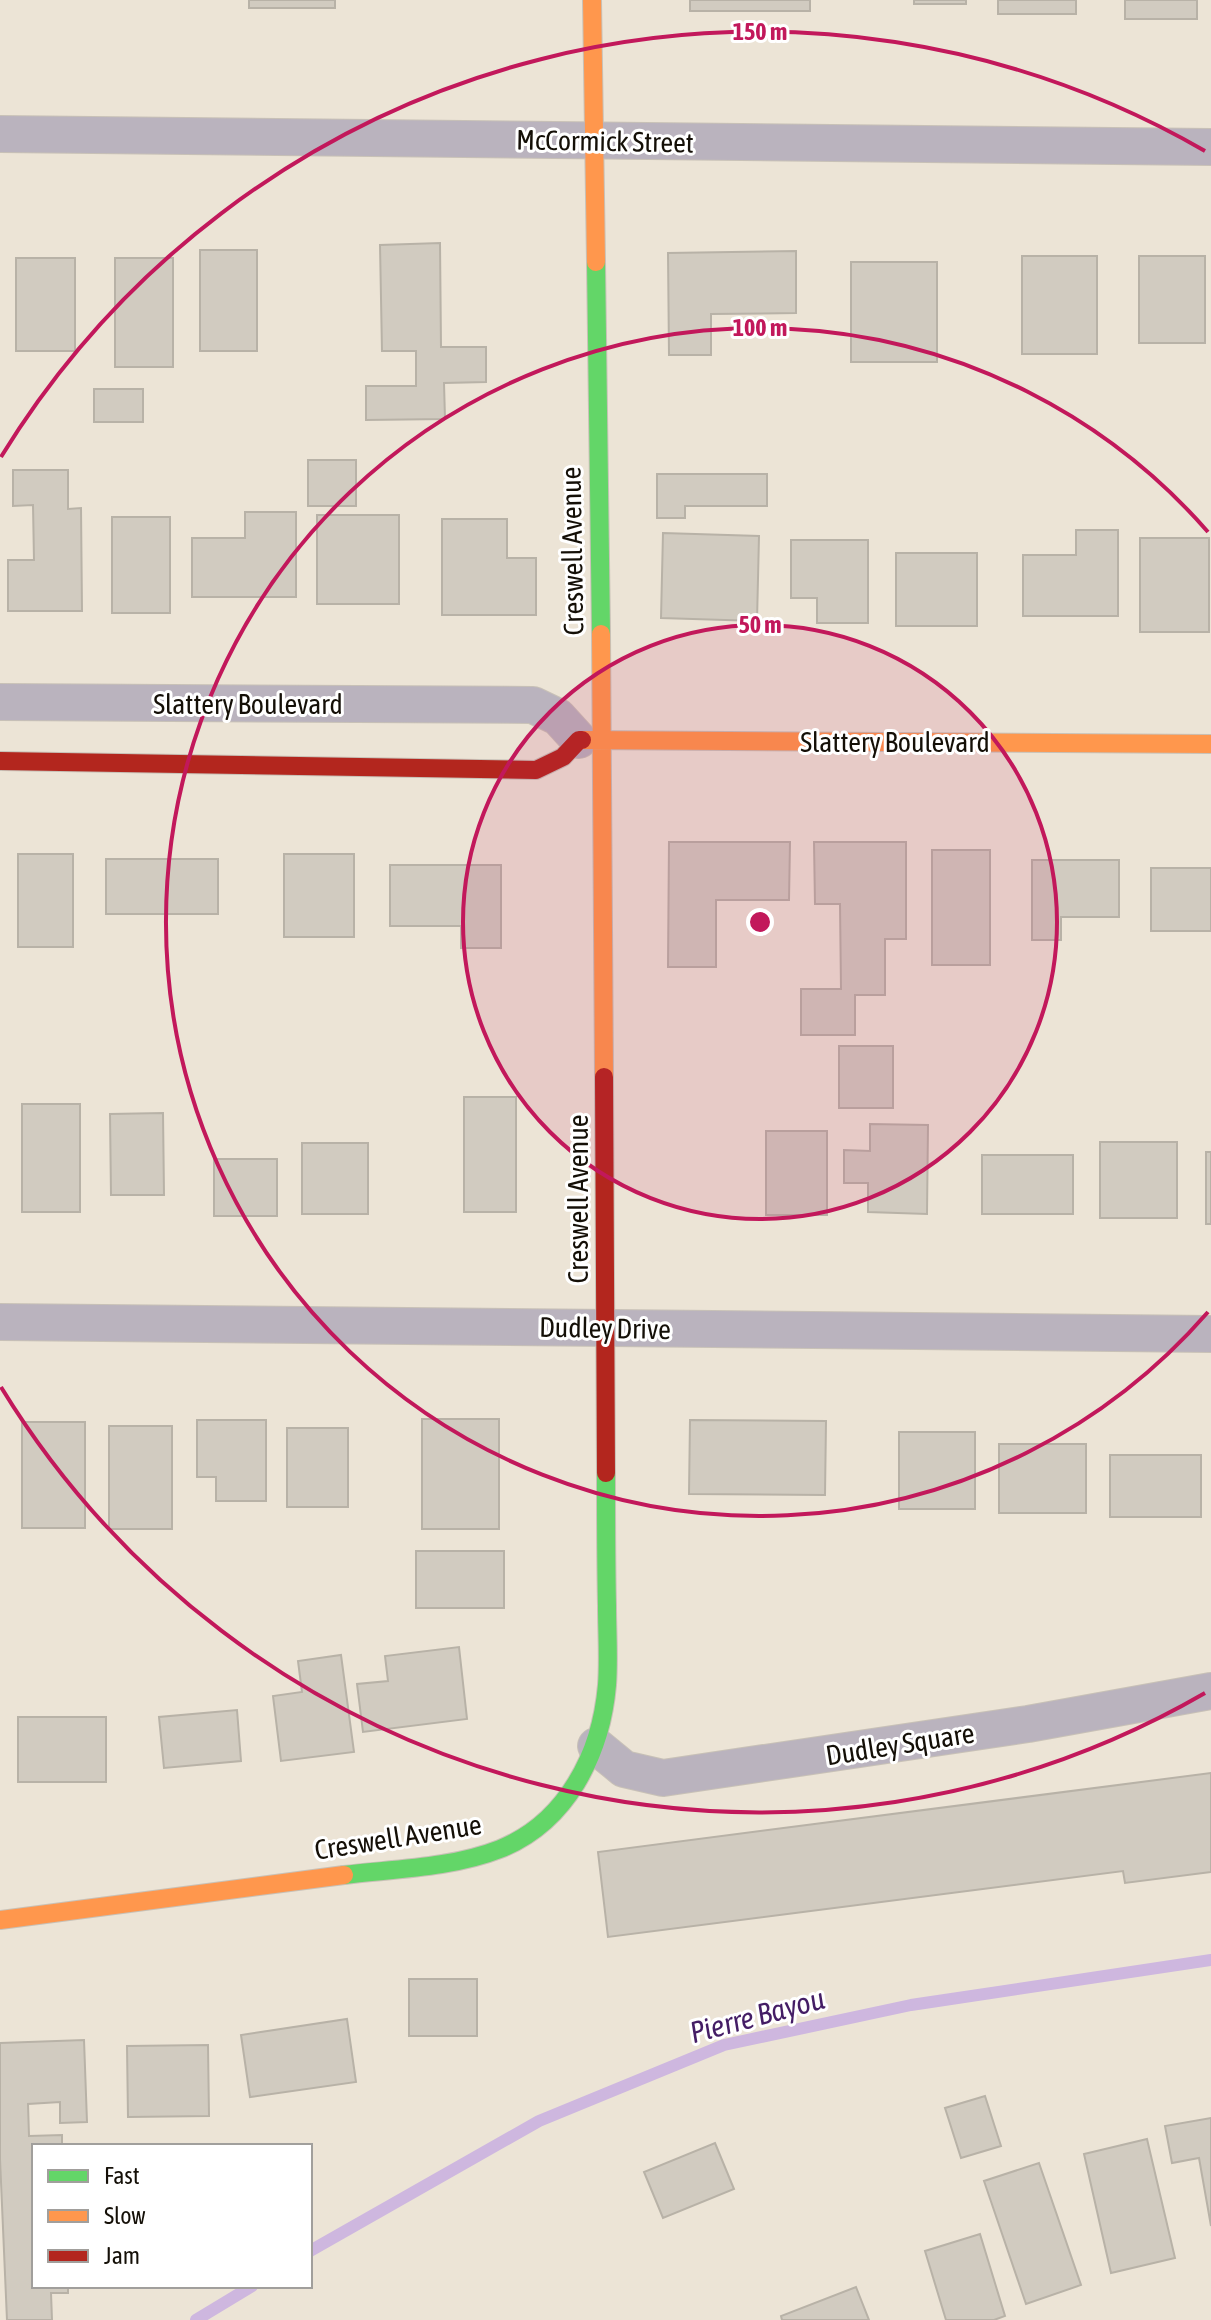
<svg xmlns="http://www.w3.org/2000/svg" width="1211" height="2320" font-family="'Asap Condensed',sans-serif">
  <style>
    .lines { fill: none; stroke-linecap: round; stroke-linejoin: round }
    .stream { stroke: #ceb7df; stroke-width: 12 }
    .building { fill: #d1cbc0; stroke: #b8b2a7; stroke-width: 2 }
    .street-casing { stroke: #c8c1b7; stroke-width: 38 }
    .fast-casing { stroke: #c8c1b7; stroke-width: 20 }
    .slow-casing { stroke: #c8c1b7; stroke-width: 20 }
    .jam-casing { stroke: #c8c1b7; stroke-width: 20 }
    .street { stroke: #bab3be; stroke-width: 36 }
    .fast { stroke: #63d668; stroke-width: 18 }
    .slow { stroke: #ff974d; stroke-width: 18 }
    .jam { stroke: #b3261e; stroke-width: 18 }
    .ring { fill: none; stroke: #c2185b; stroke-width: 4 }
    .labels { text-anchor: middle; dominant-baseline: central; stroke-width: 6; stroke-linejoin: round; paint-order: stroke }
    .street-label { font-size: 28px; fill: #140f07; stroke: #fff }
    .water-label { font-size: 30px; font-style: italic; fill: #441d65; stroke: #fff }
    .centre { fill: #c2185b; stroke: #fff; stroke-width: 4 }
    .ring-label { font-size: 24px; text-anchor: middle; font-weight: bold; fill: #c2185b; stroke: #fff; stroke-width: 6; stroke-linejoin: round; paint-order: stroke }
  </style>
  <rect width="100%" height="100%" fill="#ece4d6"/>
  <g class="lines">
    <!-- stream -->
    <path class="stream" d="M310,2251L539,2121L724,2045L911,2005L1211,1960
      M196,2320L252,2286"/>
  </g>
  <!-- building -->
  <path class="building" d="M249,0H335V8H249Z
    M690,0H810V11H690Z
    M914,0H966V4H914Z
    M998,0H1076V14H998Z
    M1125,0H1197V19H1125Z
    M440,243L441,347H486V382L444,383L445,419L366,420V386H416V351H382L380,245Z
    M200,250H257V351H200Z
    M796,251V313L711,314V355H669L668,253Z
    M1022,256H1097V354H1022Z
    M1139,256H1205V343H1139Z
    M16,258H75V351H16Z
    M115,258H173V367H115Z
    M851,262H937V362H851Z
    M94,389H143V422H94Z
    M308,460H356V506H308Z
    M13,470H68V509L81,508L82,611H8V560H34L33,505L13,506Z
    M657,474H767V506H685V518H657Z
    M245,512H296V597H192V538H245Z
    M317,515H399V604H317Z
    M112,517H170V613H112Z
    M442,519H507V558H536V615H442Z
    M1076,530H1118V616H1023V555H1076Z
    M663,533L759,536L757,621L661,618Z
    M1140,538H1209V632H1140Z
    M791,540H868V623H817V598H791Z
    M896,553H977V626H896Z
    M669,842H790L789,900H716V967H668Z
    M814,842H906V939H885V995H855V1035H801V989H841L840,904H815Z
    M932,850H990V965H932Z
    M18,854H73V947H18Z
    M284,854H354V937H284Z
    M106,859H218V914H106Z
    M1032,860H1119V917H1061V940H1032Z
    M390,865H501V948H461V926H390Z
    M1151,868H1211V931H1151Z
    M839,1046H893V1108H839Z
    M464,1097H516V1212H464Z
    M22,1104H80V1212H22Z
    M163,1113L164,1195H111L110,1114Z
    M870,1124L928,1125L927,1214L868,1212V1183H844V1150L870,1151Z
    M766,1131H827V1215H766Z
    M1100,1142H1177V1218H1100Z
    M302,1143H368V1214H302Z
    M1206,1152H1211V1224H1206Z
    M982,1155H1073V1214H982Z
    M214,1159H277V1216H214Z
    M422,1419H499V1529H422Z
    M197,1420H266V1501H216V1477H197Z
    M690,1420L826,1421L825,1495L689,1494Z
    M22,1422H85V1528H22Z
    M109,1426H172V1529H109Z
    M287,1428H348V1507H287Z
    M899,1432H975V1509H899Z
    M999,1444H1086V1513H999Z
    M1110,1455H1201V1517H1110Z
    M416,1551H504V1608H416Z
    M459,1647L467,1719L363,1732L357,1684L388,1681L385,1656Z
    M341,1655L354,1752L281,1761L273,1696L302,1692L298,1661Z
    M237,1710L241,1761L164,1768L159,1717Z
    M18,1717H106V1782H18Z
    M1211,1773V1872L1125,1883L1123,1871L608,1937L598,1852Z
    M409,1979H477V2036H409Z
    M347,2019L356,2082L250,2097L241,2035Z
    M84,2040L87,2122L60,2123V2102L28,2104L29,2136L62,2135V2146H34V2286H68V2293H51L52,2320H7L0,2159V2043Z
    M208,2045L209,2116L128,2117L127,2046Z
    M985,2096L1001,2146L961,2158L945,2108Z
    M1211,2118V2226L1199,2158L1172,2163L1165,2126Z
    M1147,2139L1175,2258L1111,2273L1084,2154Z
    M715,2143L734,2189L663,2218L644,2172Z
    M1039,2163L1081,2285L1026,2304L984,2181Z
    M980,2234L1005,2316L994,2320H946L925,2251Z
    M856,2287L869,2320H782L781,2316Z"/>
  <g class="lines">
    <!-- street casing -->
    <g class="street-casing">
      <path id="street" d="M0,134L1211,147
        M0,702L533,705L558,717L579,740
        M0,1322L1211,1334
        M596,1746L624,1769L663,1778L1028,1724L1211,1691"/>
    </g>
    <!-- fast casing -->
    <g class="fast-casing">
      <path id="fast" d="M596,262L601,634
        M344,1875C394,1869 452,1868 500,1849C567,1822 601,1754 607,1685C609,1659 607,1632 607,1606C606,1562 606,1517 606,1473"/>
    </g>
    <!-- slow casing -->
    <g class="slow-casing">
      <path id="slow" d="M592,0L596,262
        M601,634L604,1077
        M582,740L1211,744
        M0,1920L344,1875"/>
    </g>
    <!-- jam casing -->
    <g class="jam-casing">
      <path id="jam" d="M0,761L536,770L563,757L579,740H582
        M604,1077L606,1473"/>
    </g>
    <!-- street -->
    <use href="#street" class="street"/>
    <!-- fast -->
    <use href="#fast" class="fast"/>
    <!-- slow -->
    <use href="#slow" class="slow"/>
    <!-- jam -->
    <use href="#jam" class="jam"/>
  </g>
  <!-- distance rings -->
  <circle cx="760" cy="922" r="297" fill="#c2185b" fill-opacity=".12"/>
  <g class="ring">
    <circle cx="760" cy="922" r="297"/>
    <path d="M1208 1312A594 594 0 1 1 1208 532"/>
    <path d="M1205 1693A890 890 0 0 1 1 1387M1 457A890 890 0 0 1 1205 151"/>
  </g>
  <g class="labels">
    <!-- street labels -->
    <g class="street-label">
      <text transform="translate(605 141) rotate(1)">McCormick Street</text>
      <text transform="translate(572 551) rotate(-91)">Creswell Avenue</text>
      <text x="248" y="704">Slattery Boulevard</text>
      <text x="895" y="742">Slattery Boulevard</text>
      <text transform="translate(578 1199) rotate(-90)">Creswell Avenue</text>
      <text transform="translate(605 1328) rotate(1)">Dudley Drive</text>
      <text transform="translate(900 1744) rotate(-9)">Dudley Square</text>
      <text transform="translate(398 1837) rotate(-9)">Creswell Avenue</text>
    </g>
    <!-- water labels -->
    <g class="water-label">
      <text transform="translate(757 2015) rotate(-15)">Pierre Bayou</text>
    </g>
  </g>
  <circle cx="760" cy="922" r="12" class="centre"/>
  <g class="ring-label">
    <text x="760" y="40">150 m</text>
    <text x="760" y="336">100 m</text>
    <text x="760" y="633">50 m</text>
  </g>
  <!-- legend -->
  <rect x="32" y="2144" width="280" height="144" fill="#ffffff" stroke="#a19f9c" stroke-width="2"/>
  <rect x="48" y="2170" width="40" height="12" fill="#63d668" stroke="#a19f9c" stroke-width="2"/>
  <text x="104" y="2184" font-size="24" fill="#140f07">Fast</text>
  <rect x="48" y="2210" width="40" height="12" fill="#ff974d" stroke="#a19f9c" stroke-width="2"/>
  <text x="104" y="2224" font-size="24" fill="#140f07">Slow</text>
  <rect x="48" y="2250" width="40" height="12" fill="#b3261e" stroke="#a19f9c" stroke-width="2"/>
  <text x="104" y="2264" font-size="24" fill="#140f07">Jam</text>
</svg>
